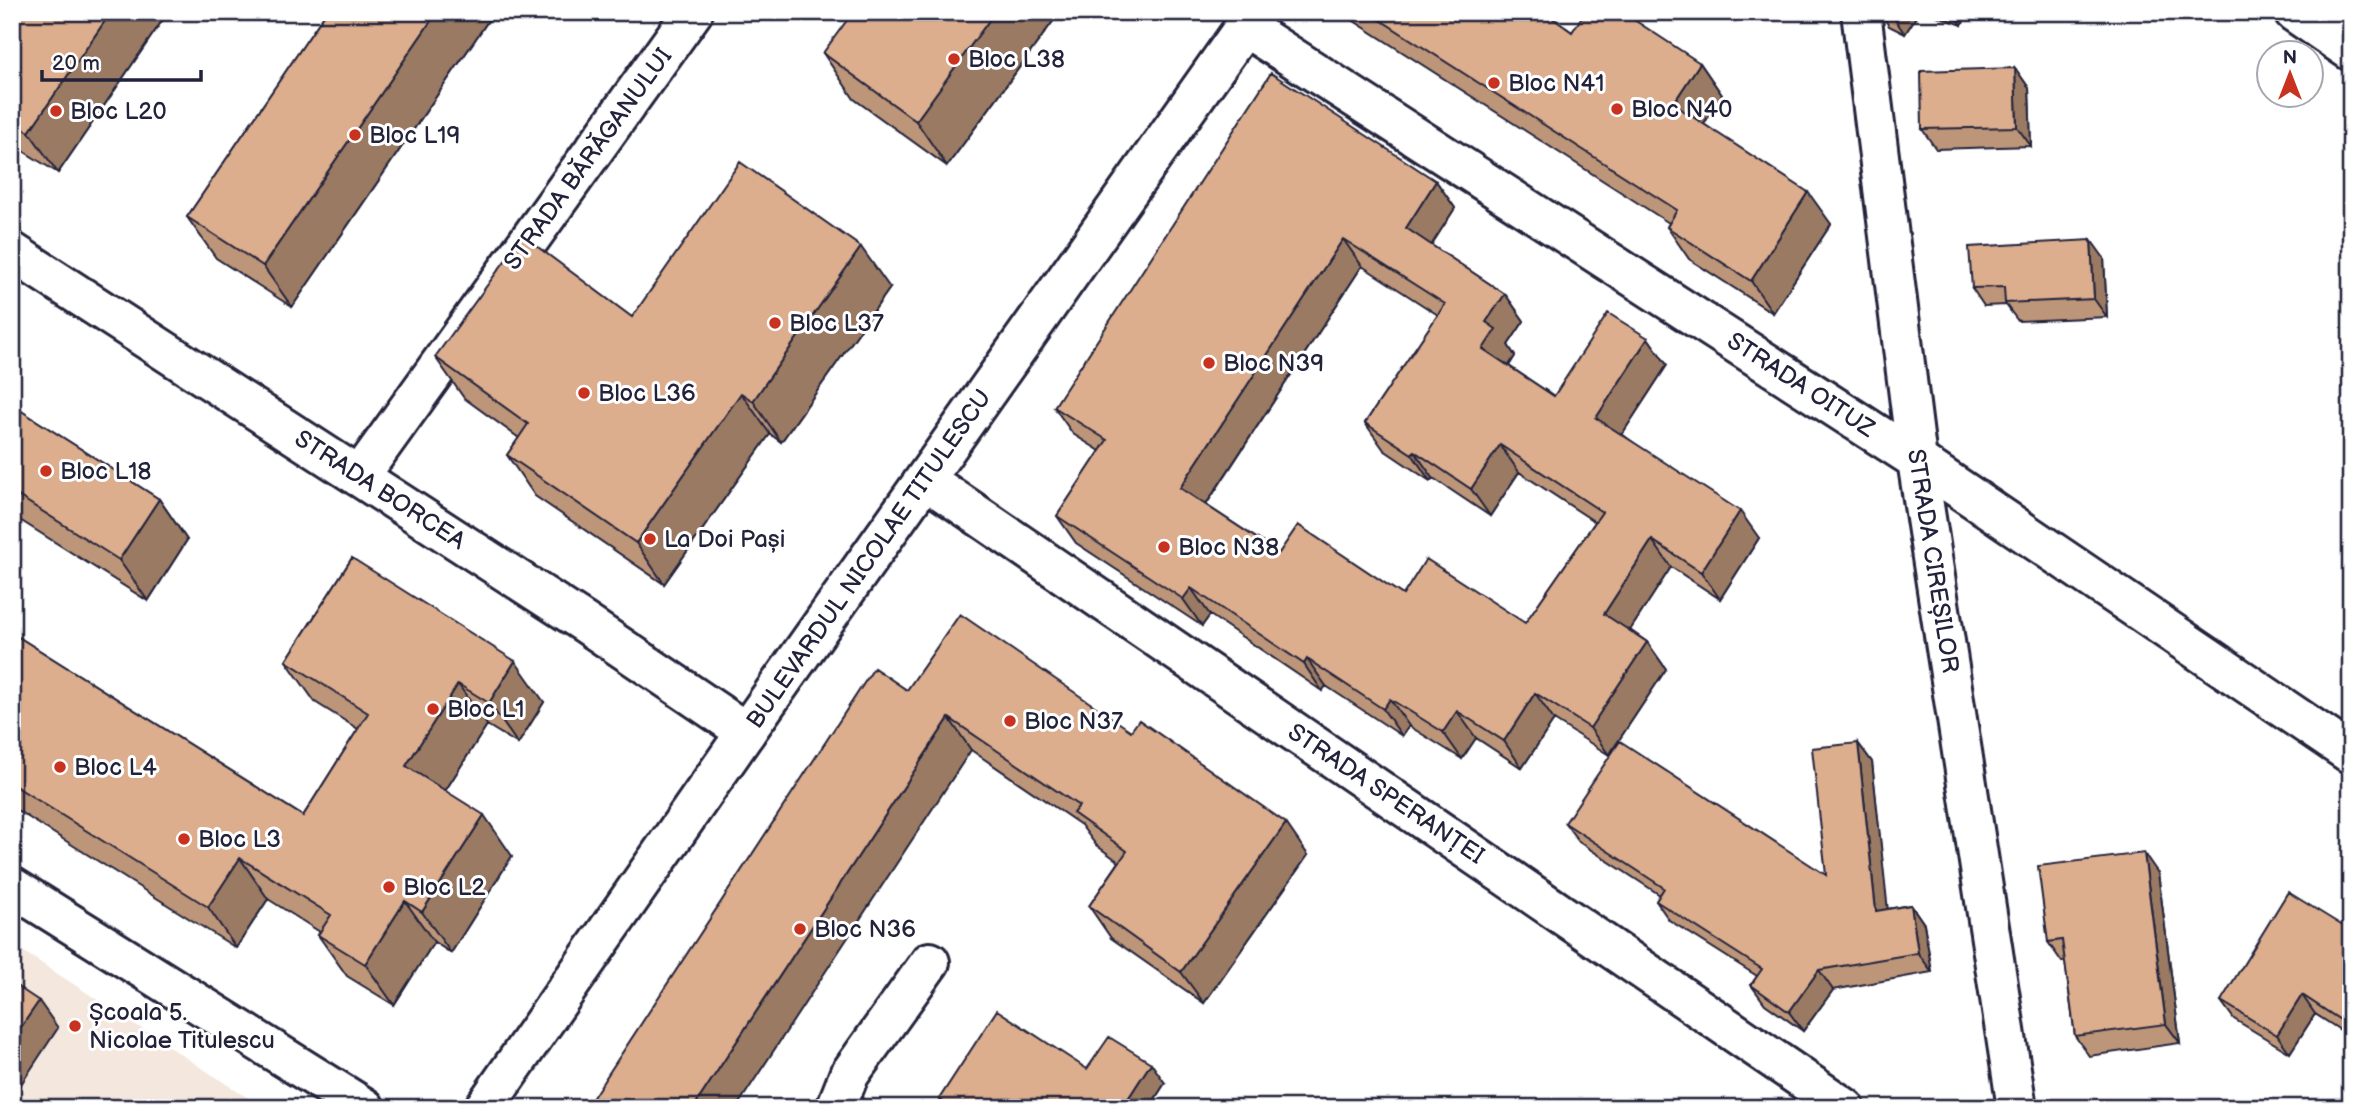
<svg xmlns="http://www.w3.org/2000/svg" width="2363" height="1120" font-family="'Balsamiq Sans',sans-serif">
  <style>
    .built { fill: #f4e7dd }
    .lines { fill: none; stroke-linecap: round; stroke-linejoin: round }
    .street-casing { stroke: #22223b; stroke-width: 44 }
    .secondary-casing { stroke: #22223b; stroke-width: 44 }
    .street { stroke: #fff; stroke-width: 38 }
    .secondary { stroke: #fff; stroke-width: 38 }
    .wall { fill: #bd967a; stroke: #22223b; stroke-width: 2; fill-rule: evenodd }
    .shaded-wall { fill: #9a7a63; stroke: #22223b; stroke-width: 2 }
    .building { fill: #dcae8e; stroke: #22223b; stroke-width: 2; fill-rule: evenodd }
    .poi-dot { fill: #c8321e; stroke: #fff; stroke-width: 2.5 }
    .labels { text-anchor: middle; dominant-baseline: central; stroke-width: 6; stroke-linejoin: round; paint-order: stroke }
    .poi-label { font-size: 24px; fill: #22223b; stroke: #fff; text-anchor: start }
    .street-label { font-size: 24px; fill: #22223b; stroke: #fff }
  </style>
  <rect width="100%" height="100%" fill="#fff"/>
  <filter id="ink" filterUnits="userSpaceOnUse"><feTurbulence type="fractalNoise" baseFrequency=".0143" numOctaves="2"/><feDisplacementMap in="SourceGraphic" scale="14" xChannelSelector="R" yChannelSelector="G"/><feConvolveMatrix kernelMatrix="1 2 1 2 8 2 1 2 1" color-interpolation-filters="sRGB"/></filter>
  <g filter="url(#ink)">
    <!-- built -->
    <path class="built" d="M12,944L263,1108H12Z"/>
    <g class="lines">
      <!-- street casing -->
      <g class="street-casing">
        <path id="street" d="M1861,12L1917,460L2017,1108
          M2294,12L2351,51
          M1245,27L1917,460L2351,754
          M12,252L585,623L746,732
          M359,477L693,12
          M926,480L1845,1108
          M12,887L365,1108
          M836,1108L849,1075L930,962"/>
      </g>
      <!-- secondary casing -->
      <g class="secondary-casing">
        <path id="secondary" d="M484,1108L746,732L1255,12"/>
      </g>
      <!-- street -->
      <use href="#street" class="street"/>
      <!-- secondary -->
      <use href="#secondary" class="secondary"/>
    </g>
    <!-- wall -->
    <path class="wall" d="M12,12H168L58,173L12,144Z
      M326,12H494L292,307L216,258L187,217Z
      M1348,12H1544L1572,32L1700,63L1722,95L1704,124L1831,224L1773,313L1689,259L1667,227L1669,223L1354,21Z
      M1880,12H1919L1905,34L1889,26Z
      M1927,12H1967L1962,25Z
      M1054,20L947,166L854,99L823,53Z
      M2015,68L2029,88L2031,146L1936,149L1922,129Z
      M1436,181L1455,208L1431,245L1505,294L1524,321L1508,345L1515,356L1509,366L1554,396L1648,338L1667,365L1622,434L1759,538L1720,599L1671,567L1630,630L1647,642L1666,669L1609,755L1554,720L1522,768L1476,738L1462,759L1409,726L1402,736L1326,686L1322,691L1210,615L1202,626L1076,543L1057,516L1100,451L1073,434L1054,407ZM1362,266L1438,315L1365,423L1384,450L1430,481L1433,478L1490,516L1519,472L1595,522L1525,623L1403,595L1279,553L1206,505Z
      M2104,258L2107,317L2018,321L2006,305L1984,306L1972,288Z
      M890,288L781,442L770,434L664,584L535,496L507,455L519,438L464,398L435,357L632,317Z
      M12,405L159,499L187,540L148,601L12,515Z
      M352,558L544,702L518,744L487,725L445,791L512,856L451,953L434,942L394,1005L347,976L318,935L320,932L268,899L236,948L12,807V633L303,816L358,729L315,702L286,661Z
      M907,690L1308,855L1204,1003L1111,938L1089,906L1119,862L1096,845L1081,825L971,750Z
      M1858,743L1872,762L1887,909L1911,905L1924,924L1932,972L1833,990L1803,1031L1765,1004L1751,985L1757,976L1669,920L1656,901L1660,895L1579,842L1565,823L1826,875Z
      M2158,873L2180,1043L2089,1056L2075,1036L2065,961L2062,962L2048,942Z
      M2351,931V1037L2315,1014L2290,1053L2234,1019L2221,1001Z
      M1087,1069L1165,1083L1149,1108H945L939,1099Z"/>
    <!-- shaded-wall -->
    <path class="shaded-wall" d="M111,12H168L58,173L29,132Z
      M437,12H494L292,307L263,266Z
      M995,12H1048L1054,20L947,166L916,121Z
      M1892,12H1919L1905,34L1891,14Z
      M1953,12H1967L1962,25Z
      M1700,63L1722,95L1695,137L1673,104Z
      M2015,68L2029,88L2031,146L2017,127Z
      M1436,181L1455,208L1425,255L1406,228Z
      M1808,192L1831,224L1773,313L1751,281Z
      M1343,239L1362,266L1199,515L1180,488Z
      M2091,240L2104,258L2107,317L2094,299Z
      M861,247L890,288L781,442L753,401Z
      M1505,294L1524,321L1508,345L1515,356L1502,376L1483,349L1486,322Z
      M1648,338L1667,365L1615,445L1596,418Z
      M741,393L770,434L664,584L636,543Z
      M1500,445L1519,472L1490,516L1471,489Z
      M1414,451L1433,478L1430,481L1412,454Z
      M159,499L187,540L148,601L119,560Z
      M1740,511L1759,538L1720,599L1701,572Z
      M1652,540L1671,567L1623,641L1604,614Z
      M1191,588L1210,615L1202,626L1183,599Z
      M1647,642L1666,669L1609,755L1590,728Z
      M1307,659L1326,686L1322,691L1304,664Z
      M515,661L544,702L518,744L489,703Z
      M458,684L487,725L435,807L406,766Z
      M1535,693L1554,720L1522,768L1504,741Z
      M1390,699L1409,726L1402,736L1383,709Z
      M1457,711L1476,738L1462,759L1443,732Z
      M949,718L971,750L736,1108H693Z
      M1858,743L1872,762L1890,930L1876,911Z
      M484,815L512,856L451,953L422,912Z
      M1286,823L1308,855L1204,1003L1181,972Z
      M2144,853L2158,873L2180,1043L2166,1024Z
      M240,858L268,899L236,948L208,907Z
      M405,901L434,942L394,1005L365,964Z
      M1911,905L1924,924L1932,972L1918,953Z
      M1819,970L1833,990L1803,1031L1789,1012Z
      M2302,995L2315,1014L2290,1053L2277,1035Z
      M39,1001L58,1028L12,1098V1040Z
      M1151,1063L1165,1083L1149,1108H1122Z"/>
    <!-- building -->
    <path class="building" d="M12,12H111L29,132L12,121Z
      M326,12H437L263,266L187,217Z
      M853,12H995L916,121L823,53Z
      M1368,12H1544L1572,32L1585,12H1622L1700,63L1673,104L1808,192L1751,281L1667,227L1677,210Z
      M2015,68L2017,127L1922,129L1921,71Z
      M1271,73L1436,181L1406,228L1505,294L1486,322L1496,329L1483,349L1554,396L1608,313L1648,338L1596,418L1740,511L1701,572L1652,540L1604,614L1647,642L1590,728L1535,693L1504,741L1457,711L1443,732L1390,699L1383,709L1307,659L1304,664L1191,588L1183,599L1057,516L1107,440L1054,407ZM1343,239L1445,304L1365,423L1412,454L1414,451L1471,489L1500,445L1602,512L1525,623L1426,559L1403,595L1298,525L1279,553L1180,488Z
      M740,162L861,247L753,401L741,393L636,543L507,455L528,424L435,357L523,236L632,317Z
      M2091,240L2094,299L2005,303L2004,287L1972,288L1969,247Z
      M12,405L159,499L119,560L12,492Z
      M352,558L515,661L489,703L458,684L406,766L484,815L422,912L405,901L365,964L318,935L331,915L240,858L208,907L12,784V633L303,816L368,713L286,661Z
      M960,614L1131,731L1139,720L1286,823L1181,972L1089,906L1127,851L1073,813L1079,806L949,718L693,1108H586L874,668L907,690Z
      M1620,741L1826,875L1812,748L1858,743L1876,911L1911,905L1918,953L1819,970L1789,1012L1751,985L1762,969L1656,901L1664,888L1565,823Z
      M2144,853L2166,1024L2075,1036L2062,940L2048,942L2038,866Z
      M2288,892L2351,931V1027L2302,995L2277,1035L2221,1001Z
      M12,983L39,1001L12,1040Z
      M997,1010L1087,1069L1109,1037L1151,1063L1122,1108H1016L1012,1106L1011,1108H953L939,1099Z"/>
  </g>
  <!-- markers -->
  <g class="poi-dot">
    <circle cx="954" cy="59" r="7"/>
    <circle cx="1494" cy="83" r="7"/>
    <circle cx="1617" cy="109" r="7"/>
    <circle cx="56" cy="111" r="7"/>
    <circle cx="355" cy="135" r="7"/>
    <circle cx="775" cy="323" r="7"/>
    <circle cx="1209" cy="363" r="7"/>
    <circle cx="584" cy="393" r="7"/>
    <circle cx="46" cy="471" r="7"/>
    <circle cx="650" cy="539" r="7"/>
    <circle cx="1164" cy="547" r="7"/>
    <circle cx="433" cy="709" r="7"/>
    <circle cx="1010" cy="721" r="7"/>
    <circle cx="60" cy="767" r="7"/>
    <circle cx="184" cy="839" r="7"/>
    <circle cx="389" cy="887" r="7"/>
    <circle cx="800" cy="929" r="7"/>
    <circle cx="75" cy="1026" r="7"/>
  </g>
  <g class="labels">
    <!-- poi labels -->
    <g class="poi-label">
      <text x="968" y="59">Bloc L38</text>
      <text x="1508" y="83">Bloc N41</text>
      <text x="1631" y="109">Bloc N40</text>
      <text x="70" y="111">Bloc L20</text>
      <text x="369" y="135">Bloc L19</text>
      <text x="789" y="323">Bloc L37</text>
      <text x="1223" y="363">Bloc N39</text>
      <text x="598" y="393">Bloc L36</text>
      <text x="60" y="471">Bloc L18</text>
      <text x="664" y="539">La Doi Pași</text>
      <text x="1178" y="547">Bloc N38</text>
      <text x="447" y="709">Bloc L1</text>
      <text x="1024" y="721">Bloc N37</text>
      <text x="74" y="767">Bloc L4</text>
      <text x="198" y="839">Bloc L3</text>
      <text x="403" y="887">Bloc L2</text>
      <text x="814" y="929">Bloc N36</text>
      <text x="89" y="1012">Școala 5.<tspan x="89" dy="28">Nicolae Titulescu</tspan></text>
    </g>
    <!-- street labels -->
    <g class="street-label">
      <text transform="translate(588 159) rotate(-54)">STRADA BĂRĂGANULUI</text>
      <text transform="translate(1801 385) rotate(33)">STRADA OITUZ</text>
      <text transform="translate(380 490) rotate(33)">STRADA BORCEA</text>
      <text transform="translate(869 559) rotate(-55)">BULEVARDUL NICOLAE TITULESCU</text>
      <text transform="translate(1933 561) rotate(81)">STRADA CIREȘILOR</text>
      <text transform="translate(1386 794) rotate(34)">STRADA SPERANȚEI</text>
    </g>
  </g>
  <!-- margin -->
  <rect width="2363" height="1120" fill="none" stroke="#fff" stroke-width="42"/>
  <rect x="21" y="21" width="2321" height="1078" fill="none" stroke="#22223b" stroke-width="2.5" filter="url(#ink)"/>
  <!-- north arrow -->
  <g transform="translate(2290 74)"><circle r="33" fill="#ffffff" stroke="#a7a7b1" stroke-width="2"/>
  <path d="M0-5L12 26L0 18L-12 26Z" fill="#c8321e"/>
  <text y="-10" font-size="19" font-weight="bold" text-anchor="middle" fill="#22223b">N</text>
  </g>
  <!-- scale -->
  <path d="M42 70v10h159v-10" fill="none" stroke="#22223b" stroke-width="3.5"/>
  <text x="52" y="70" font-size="21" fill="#22223b" stroke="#ffffff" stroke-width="5" paint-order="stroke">20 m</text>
</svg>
